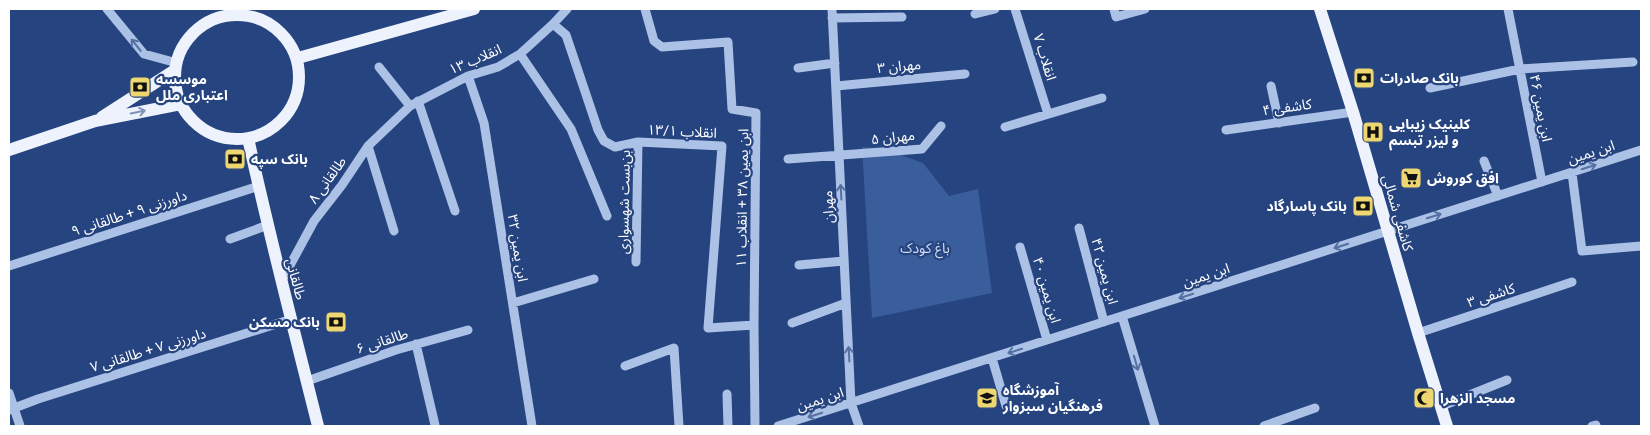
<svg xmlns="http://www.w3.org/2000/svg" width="1650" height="435" font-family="Roboto,'Noto Sans Arabic',sans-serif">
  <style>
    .green { fill: #3a5d9c }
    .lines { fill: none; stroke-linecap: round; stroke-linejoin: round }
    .minor { stroke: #acc1e6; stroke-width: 9 }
    .major { stroke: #edf2fd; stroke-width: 12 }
    .oneway { stroke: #5570a3 }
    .oneway2 { stroke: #8092b8 }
    .labels { text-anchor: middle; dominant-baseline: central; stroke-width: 4.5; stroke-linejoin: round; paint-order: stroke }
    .street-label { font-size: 14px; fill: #fff; stroke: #26447f }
    .poi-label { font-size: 14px; font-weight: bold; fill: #fff; stroke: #26447f; text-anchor: start }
    .park-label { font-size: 14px; fill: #cfddf5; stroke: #26447f }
  </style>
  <rect width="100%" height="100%" fill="#26447f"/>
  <!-- green -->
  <path class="green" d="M862,147L881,148L923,163L949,196L978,189L992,293L872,318Z"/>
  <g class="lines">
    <!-- minor -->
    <path class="minor" d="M107,9L144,54L177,63
      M645,9L654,41L662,47L728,42L732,109L756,113L754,325L755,426
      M832,9L851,403L859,426
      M1015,9L1048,114
      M1114,9L1116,17L1145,9
      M1508,9L1542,182
      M975,14L995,9
      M832,18L902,17
      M553,24L566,35L598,130L604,141L615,147L638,142L722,146L708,328L754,325
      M520,54L571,129L607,216
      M379,67L410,106
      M798,68L835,63
      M468,76L484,123L532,426
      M836,86L965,74
      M1271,86L1279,123
      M1430,88L1520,69L1633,62
      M418,101L455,211
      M1005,127L1102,98
      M1226,130L1353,112
      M368,146L394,231
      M788,159L922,149L941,126
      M1484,161L1498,196
      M1572,173L1582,251L1641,246
      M1079,228L1104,322
      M230,239L268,225
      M1020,247L1047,340
      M636,262L638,142
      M799,265L844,261
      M9,266L259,186
      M281,282L314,221L342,185L368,146L410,106L468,76L498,67L520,54L553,24L567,9
      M513,303L594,279
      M1122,316L1155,426
      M792,323L846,303
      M1418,333L1572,282
      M416,344L435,425
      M992,358L1006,406
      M625,366L674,348L679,426
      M307,381L396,350L468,330
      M9,393L20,426
      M727,394L728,426
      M1442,406L1507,380
      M9,410L38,399L292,319
      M778,426L1641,150
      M1264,426L1315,408
      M1592,426L1596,425"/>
    <!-- major -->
    <path class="major" d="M1320,9L1353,112L1418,333L1447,426
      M175 77a62 62 0 1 1 124 0a62 62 0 1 1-124 0Z
      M298,58L474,9
      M102,117L175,70
      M248,138C269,235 294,330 318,426
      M9,150L95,121L181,104"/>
  </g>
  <!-- one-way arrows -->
  <defs><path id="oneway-shaft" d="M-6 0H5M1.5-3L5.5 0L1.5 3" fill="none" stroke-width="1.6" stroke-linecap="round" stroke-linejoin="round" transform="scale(1.25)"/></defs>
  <g class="oneway">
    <use href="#oneway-shaft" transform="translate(136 45) rotate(-129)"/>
    <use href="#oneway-shaft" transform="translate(1589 167) rotate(-18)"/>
    <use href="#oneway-shaft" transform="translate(841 192) rotate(-93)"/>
    <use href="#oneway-shaft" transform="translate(1434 216) rotate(-17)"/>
    <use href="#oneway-shaft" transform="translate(1341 246) rotate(162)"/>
    <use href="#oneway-shaft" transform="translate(1186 296) rotate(162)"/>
    <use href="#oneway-shaft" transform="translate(1015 351) rotate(162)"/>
    <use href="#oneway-shaft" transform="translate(849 354) rotate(-93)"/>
    <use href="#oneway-shaft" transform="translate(1136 363) rotate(74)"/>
    <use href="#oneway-shaft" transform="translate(815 415) rotate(162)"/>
  </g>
  <use class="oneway2" href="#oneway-shaft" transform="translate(138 112) rotate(-11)"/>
  <!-- icons -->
  <defs>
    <g id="bank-square" transform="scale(1.125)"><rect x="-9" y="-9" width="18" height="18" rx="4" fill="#eed671" stroke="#26447f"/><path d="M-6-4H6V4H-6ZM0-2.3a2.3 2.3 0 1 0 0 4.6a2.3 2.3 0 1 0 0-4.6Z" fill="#111"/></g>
    <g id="hospital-square" transform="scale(1.125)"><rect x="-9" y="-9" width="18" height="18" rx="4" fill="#eed671" stroke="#26447f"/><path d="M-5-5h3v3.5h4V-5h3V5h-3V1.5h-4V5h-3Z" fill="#111"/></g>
    <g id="supermarket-square" transform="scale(1.125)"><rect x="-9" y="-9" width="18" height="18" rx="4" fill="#eed671" stroke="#26447f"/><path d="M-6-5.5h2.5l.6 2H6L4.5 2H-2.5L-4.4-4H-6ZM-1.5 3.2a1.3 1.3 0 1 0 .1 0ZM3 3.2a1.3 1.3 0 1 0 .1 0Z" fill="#111"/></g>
    <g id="school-square" transform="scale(1.125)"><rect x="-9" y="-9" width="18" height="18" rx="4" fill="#eed671" stroke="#26447f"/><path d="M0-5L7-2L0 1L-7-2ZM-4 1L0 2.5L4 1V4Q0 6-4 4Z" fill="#111"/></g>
    <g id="mosque-square" transform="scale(1.125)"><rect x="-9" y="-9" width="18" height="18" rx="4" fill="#eed671" stroke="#26447f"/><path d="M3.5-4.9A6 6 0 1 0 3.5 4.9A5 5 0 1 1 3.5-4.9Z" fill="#111"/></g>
  </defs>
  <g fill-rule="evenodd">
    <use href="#bank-square" x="1364" y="78"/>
    <use href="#bank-square" x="140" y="87"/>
    <use href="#hospital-square" x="1373" y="132"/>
    <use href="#bank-square" x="235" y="159"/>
    <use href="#supermarket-square" x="1411" y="178"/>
    <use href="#bank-square" x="1363" y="206"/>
    <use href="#bank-square" x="336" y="322"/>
    <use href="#school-square" x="987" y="398"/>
    <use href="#mosque-square" x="1424" y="398"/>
  </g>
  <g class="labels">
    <!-- street labels -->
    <g class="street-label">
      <text transform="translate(1045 57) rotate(73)">انقلاب ۷</text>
      <text transform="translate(475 59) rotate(-23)">انقلاب ۱۳</text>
      <text transform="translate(899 66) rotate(-5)">مهران ۳</text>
      <text transform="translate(1287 107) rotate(-8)">کاشفی ۴</text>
      <text transform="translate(1541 108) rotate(79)">ابن یمین ۴۶</text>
      <text transform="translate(682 131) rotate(3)">انقلاب ۱۳/۱</text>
      <text transform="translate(893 137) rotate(-6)">مهران ۵</text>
      <text transform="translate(1591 152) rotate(-18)">ابن یمین</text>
      <text transform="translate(327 180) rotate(-54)">طالقانی ۸</text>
      <text transform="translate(742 198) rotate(-89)">ابن یمین ۳۸ + انقلاب ۱۱</text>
      <text transform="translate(624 202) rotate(-89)">بن‌بست شهسواری</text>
      <text transform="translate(828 207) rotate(-93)">مهران</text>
      <text transform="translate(129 213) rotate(-18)">داورزنی ۹ + طالقانی ۹</text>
      <text transform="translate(1398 213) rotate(74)">کاشفی شمالی</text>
      <text transform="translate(518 248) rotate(81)">ابن یمین ۳۲</text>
      <text transform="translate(1105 271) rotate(75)">ابن یمین ۴۲</text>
      <text transform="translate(1206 275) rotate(-18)">ابن یمین</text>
      <text transform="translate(296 279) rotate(75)">طالقانی</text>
      <text transform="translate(1047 290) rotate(74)">ابن یمین ۴۰</text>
      <text transform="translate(1491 295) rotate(-18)">کاشفی ۳</text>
      <text transform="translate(382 341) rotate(-18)">طالقانی ۶</text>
      <text transform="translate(148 350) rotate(-17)">داورزنی ۷ + طالقانی ۷</text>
      <text transform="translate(820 399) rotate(-18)">ابن یمین</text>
    </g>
    <!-- poi labels -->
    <g class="poi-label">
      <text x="1380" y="78">بانک صادرات</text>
      <text x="156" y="79">موسسه<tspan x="156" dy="16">اعتباری ملل</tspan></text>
      <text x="1389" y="124">کلینیک زیبایی<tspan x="1389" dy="16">و لیزر تبسم</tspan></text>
      <text x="251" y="159">بانک سپه</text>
      <text x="1427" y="178">افق کوروش</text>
      <text x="1347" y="206" text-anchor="end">بانک پاسارگاد</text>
      <text x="320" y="322" text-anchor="end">بانک مسکن</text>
      <text x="1003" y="390">آموزشگاه<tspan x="1003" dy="16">فرهنگیان سبزوار</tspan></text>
      <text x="1440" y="398">مسجد الزهرا</text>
    </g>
    <!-- park labels -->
    <g class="park-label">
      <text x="925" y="248">باغ کودک</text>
    </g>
  </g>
  <!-- border -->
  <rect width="1650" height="435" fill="none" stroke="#ffffff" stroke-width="20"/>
</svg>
